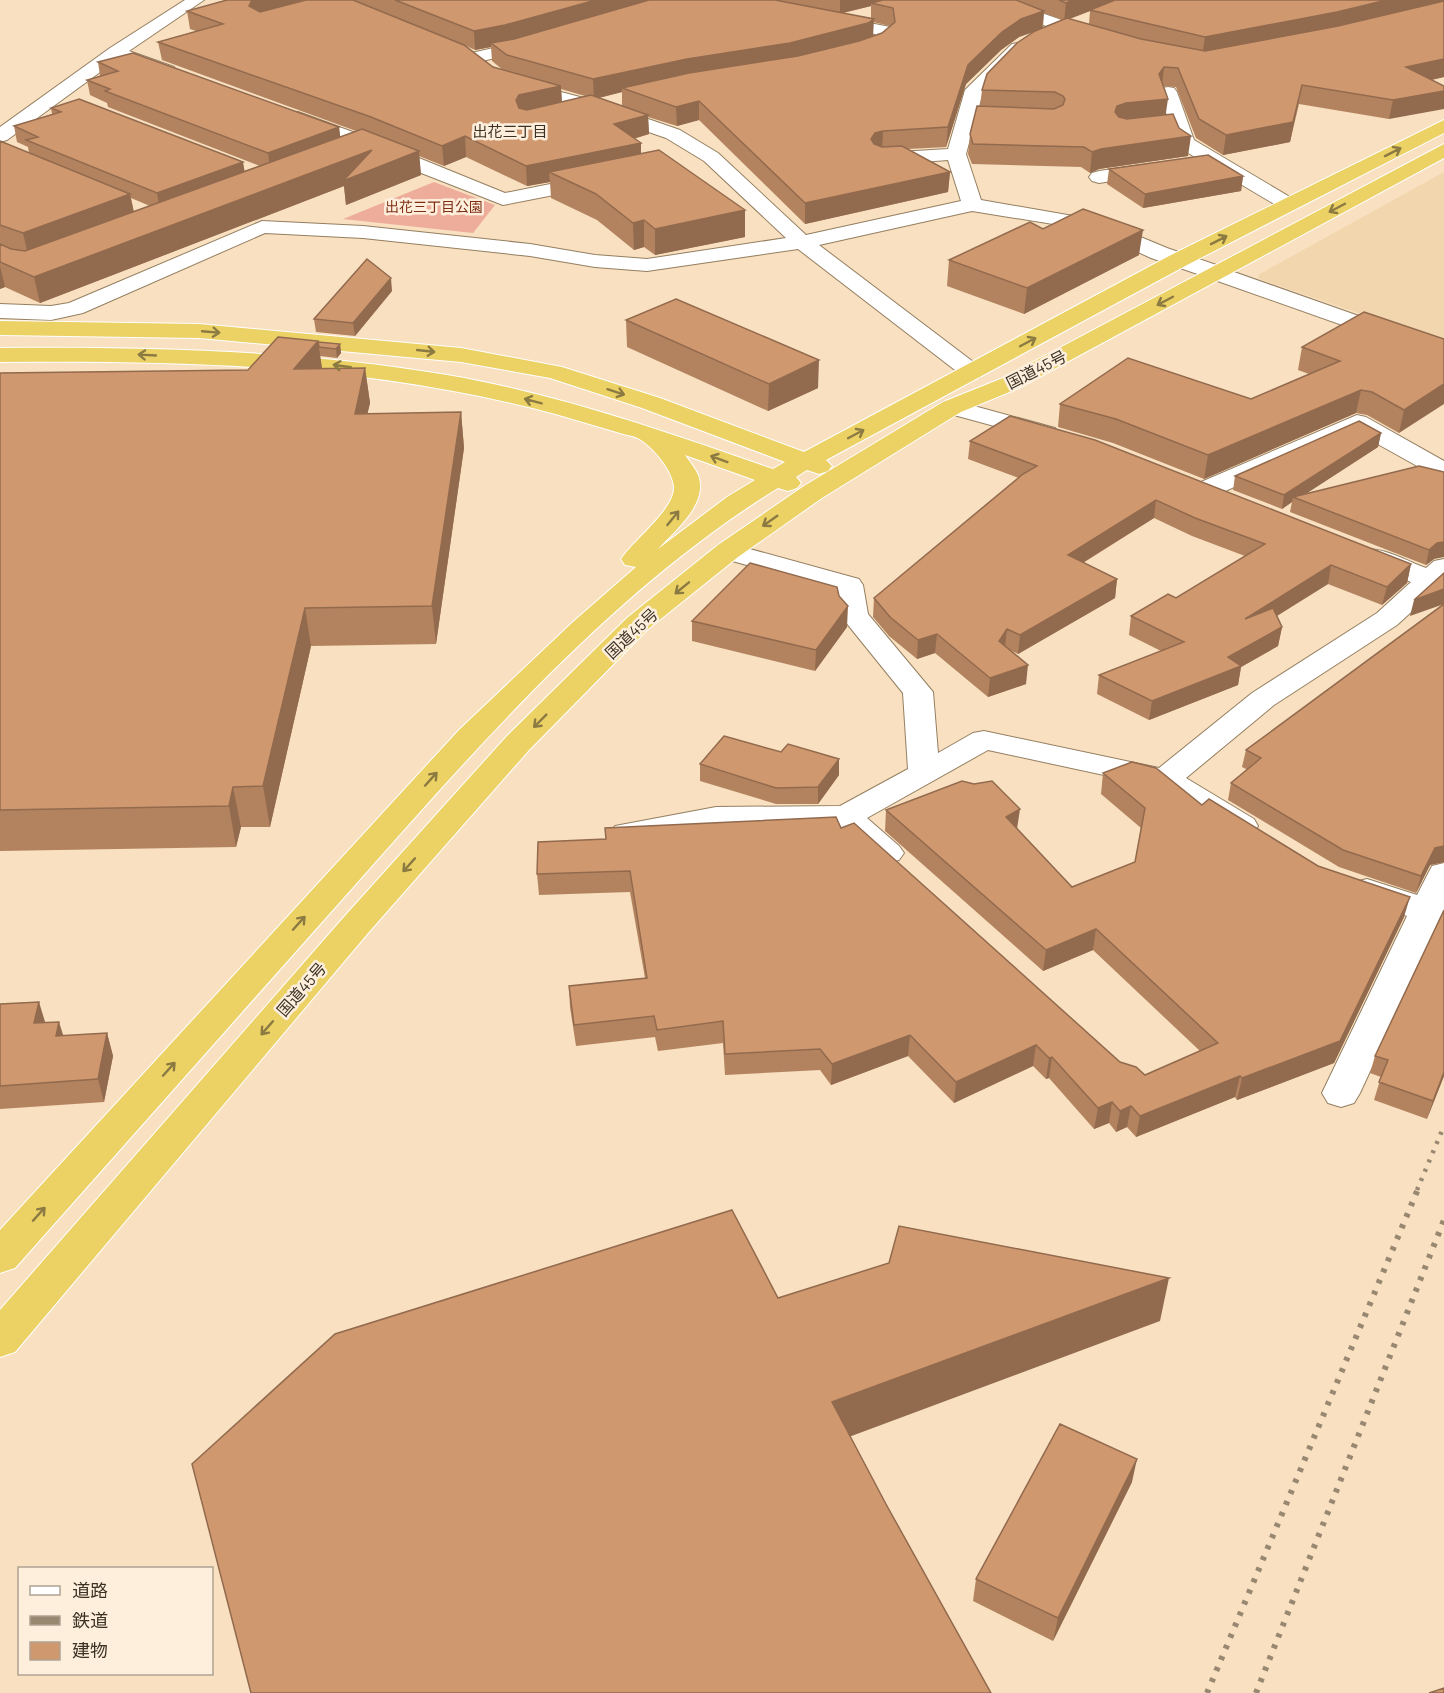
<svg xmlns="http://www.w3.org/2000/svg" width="1444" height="1693" font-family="Barlow,'Noto Sans JP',sans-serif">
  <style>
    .built { fill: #f1d6ae }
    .green { fill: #eead9a }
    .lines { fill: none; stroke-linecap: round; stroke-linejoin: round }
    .street-casing { stroke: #947f61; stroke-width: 2 }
    .secondary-casing { stroke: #947f61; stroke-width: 2 }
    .highway-casing { stroke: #fff; stroke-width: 2 }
    .street { fill: #fff; fill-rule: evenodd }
    .secondary { fill: #fff; fill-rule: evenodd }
    .highway { fill: #ecd165; fill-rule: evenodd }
    .rail-far1 { stroke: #988771; stroke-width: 4.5; stroke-dasharray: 3 7; stroke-linecap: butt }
    .rail { stroke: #988771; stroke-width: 6; stroke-dasharray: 4 8; stroke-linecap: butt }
    .wall { fill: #b3835f; fill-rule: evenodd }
    .shaded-wall { fill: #926a4e }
    .building { fill: #d0986f; stroke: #926a4e; stroke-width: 1.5 }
    .oneway { stroke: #8b7a42 }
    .labels { text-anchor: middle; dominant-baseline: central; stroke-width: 5; stroke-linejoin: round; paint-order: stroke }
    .far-park-label { font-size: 14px; fill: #7d2d14; stroke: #fdefdc }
    .far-neighbourhood-label { font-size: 15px; fill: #3b3225; stroke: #fdefdc }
    .street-label { font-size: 16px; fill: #3b3225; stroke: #fdefdc }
  </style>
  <rect width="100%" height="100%" fill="#f8e0c0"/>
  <!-- built -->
  <path class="built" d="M1444,172V342L1259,279L1258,275Z"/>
  <!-- green -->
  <path class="green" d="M434,182L495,205L473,233L343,219Z"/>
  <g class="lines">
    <!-- street casing -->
    <g class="street-casing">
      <path id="street" d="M185,0H204L129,51L174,67L177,71L174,75H162L118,59L7,140L0,142V127L110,48Z
        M980,0H1004L1100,33L1103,37L1100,41H1088L982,3Z
        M829,15L890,27L892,31V40C882,52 859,60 844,57L841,53L844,49L868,43L875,38V34L823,24L821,20L823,16Z
        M534,39L540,40L543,44L540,48L473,63L467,62L464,58L467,54Z
        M1018,43L1024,44L1027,48L1024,52L983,92L966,154L981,200L1102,221L1167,248L1225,268L1228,273L1225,278L1217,280L1209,278L1151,258L1090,230L972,211L819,245L980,367L984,372L980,377L972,379L964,377L798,249L647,271L595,267L530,256L363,238L265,233L83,313L51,320L0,318V304L51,306L69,303L262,221L363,226L530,244L595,255L647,259L786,238L704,161L666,138L585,110L513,90L510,86L513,82L519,81L599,102L680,130L718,153L806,235L961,201L948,160L882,165L875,163L872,159L875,155L882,153L948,149L965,90L1012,44Z
        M1168,87L1174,88L1177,92L1194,140L1295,200L1298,204L1295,208H1281L1178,147L1159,92L1162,88Z
        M298,112L372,139L505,193L595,175L602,177L605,181L602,185L595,187L503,205L291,122L289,118L291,114Z
        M1151,164L1158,166L1161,170L1158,174L1099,183L1092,181L1089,177L1092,173L1099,171Z
        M952,400L1055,428L1058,433L1055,438L1046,440L943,412L940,407L943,402Z
        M1357,415L1366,417L1444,461V479L1435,476L1356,432L1212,497L1203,499L1194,497L1190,491L1194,485Z
        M728,543L859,579L863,585L868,614L933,692L938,753L973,733L984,731L1159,768L1252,693L1377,613L1411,582L1359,562L1355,556L1359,550C1381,545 1406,561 1426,568L1434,561L1444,559V582L1397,625L1274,705L1186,778L1254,819L1258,826L1254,833L1242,836L1230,833L1155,786L988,750L867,818L899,846L904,853L899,860C872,867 856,843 838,826L716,827L627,843L615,840L611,833L615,826L716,807L840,806L908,769L903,693L840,615L836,590L718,557L714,551L718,545Z
        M1444,863V911L1360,1093L1354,1103L1341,1107L1328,1103L1322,1093L1407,916L1355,898L1350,890L1355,882L1367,879L1417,895L1432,866Z"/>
    </g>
    <!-- secondary casing -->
    <g class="secondary-casing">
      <path id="secondary" d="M1217,266L1444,346V361L1209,278L1206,273L1209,268Z"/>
    </g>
    <!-- highway casing -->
    <g class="highway-casing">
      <path id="highway" d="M1444,120V133L1187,265L826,460L832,466L828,471L819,474L807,470L796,477L801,483L797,488L788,491L778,488C615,588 480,744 354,886C241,1013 128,1141 15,1268L0,1273V1230L459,730L573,622L636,567L625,565L621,559C634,540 675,509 674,487C673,471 654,448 641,440C636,436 626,435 620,433C600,427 579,421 559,415C376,365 189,360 0,362V348C150,347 300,350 447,375C559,394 666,432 773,469L785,462L642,408L550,378L461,362L199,338L0,335V321L199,324L461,348L562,367L660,398L804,452L1171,255ZM685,455L755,480L727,497L658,549C674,531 709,504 698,475C695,468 689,461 685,455Z
        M1444,144V158L1019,388L961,412L822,498L738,557L647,630L529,750L368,933L15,1352L0,1357V1310L344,917L507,736L627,618L718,545L804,486L943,402L1003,378Z"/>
    </g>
    <!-- street -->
    <use href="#street" class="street"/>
    <!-- secondary -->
    <use href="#secondary" class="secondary"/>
    <!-- highway -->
    <use href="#highway" class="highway"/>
    <!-- rail-far1 -->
    <path class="rail-far1" d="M1417,1190L1444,1126"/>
    <!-- rail -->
    <path class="rail" d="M1207,1693L1418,1189
      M1256,1693L1444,1220"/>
  </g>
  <!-- wall -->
  <path class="wall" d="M227,0H1444V77L1432,80L1389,119L1299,104L1290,142L1223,155L1196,138L1176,87L1163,86L1166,115L1188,156L1099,169L1090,173L1081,167L972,164L968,154L970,134L980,106L982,90L1032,32L1019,37L1001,50L966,84L946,147L908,149L950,172L948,192L805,224L699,120L677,126L648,117L649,134L634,139L641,143V154L745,210V237L655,255L644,247L634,250L597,220L551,198L550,182L527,186L466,157L444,166L419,156L421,175L346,205L344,186L40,303L5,287L0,289V141L29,153L28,147L17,142L14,126L52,114L51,108L244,171L260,166L108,107L107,103L90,95L87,80L100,76L98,62L339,127L340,137L356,131L162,60L158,42L196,31L190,29L187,11ZM871,6V18L843,13ZM1090,11L1089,24L1069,19ZM1044,13L1062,20L1043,28ZM873,22L890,26L882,33L873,36ZM464,45L475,50L491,47L492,61L503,70L493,67ZM561,89L578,94L585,96L562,102ZM622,92V106L599,98ZM131,198L150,206L134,212Z
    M1109,169L1243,176L1241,191L1143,208L1107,184Z
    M1043,229L1139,255L1024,314L947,286L949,260Z
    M392,291L355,336L316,332L314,319Z
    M626,320L818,388L768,411L627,347Z
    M1444,339L1399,433L1367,415L1356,413L1204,479L1113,443L1058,427L1060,404L1251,399L1309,374L1298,370L1302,347Z
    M318,342L340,344L341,353L337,358L320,356L322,369L365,368L370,403L367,414L461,412L464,448L436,644L311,646L270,827H241L236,847L0,851V373L248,370Z
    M1381,433L1378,447L1305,494L1419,466L1434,559L1426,565L1290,512L1292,502L1282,509L1233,490L1235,476Z
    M970,441L1411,564L1407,583L1382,605L1328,584L1277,616L1282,627L1278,646L1241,667L1238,685L1149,720L1097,694L1099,675L1161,651L1129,635L1131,616L1176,598L1245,556L1192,536L1154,518L1083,563L1117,579L1115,598L1018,654L1010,650L1026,684L988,697L935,653L917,659L889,636L873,617L874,598L1019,478L968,459Z
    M1444,604V862L1430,865L1416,893L1339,867L1228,800L1231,783L1248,770L1242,767L1246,750Z
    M692,621L847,627L815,671L692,641Z
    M781,752L839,775L818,804H776L700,781V764Z
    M1103,773L1202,805L1318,866L1404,917L1334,1063L1237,1100L1235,1097L1136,1137L1127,1127L1116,1132L1109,1123L1094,1129L1049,1078L1046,1079L1033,1066L954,1103L908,1056L831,1085L820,1070L725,1075L723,1043L658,1051L655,1037L576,1046L570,1007L569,986L645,978L630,892L539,895L537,874L841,828L1120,1062L1145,1075L1200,1051L1093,950L1043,971L885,831L886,810L1017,829L1072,887L1135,862L1141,828L1101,794Z
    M1444,910V1076L1427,1119L1374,1100L1381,1077L1370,1073L1375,1056Z
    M0,1004L45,1023L63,1036L107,1033L113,1056L104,1102L0,1109Z
    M1132,1482L1053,1641L973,1601L976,1579Z"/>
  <!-- shaded-wall -->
  <path class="shaded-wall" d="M252,0H317L254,18L249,6Z
    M596,0H660L506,44L491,43V47L475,50L474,31Z
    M840,0H898L871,3V6L842,13L840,16Z
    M1073,0H1119L1090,10V11L1064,21L1066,3Z
    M1387,0H1444L1443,4L1202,56L1205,37Z
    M1044,11L1042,29L1019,37L1001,50L966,84L946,147L948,127L968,65L1002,32L1021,19Z
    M874,19L873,37L790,62L622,88V92L594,99L593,79Z
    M1444,59V77L1402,86L1406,67Z
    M1164,67L1162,86L1159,74Z
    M1302,85L1290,142L1223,155L1226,135Z
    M561,86L562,106L521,115L516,100L519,95Z
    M1444,91V109L1389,119L1393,100Z
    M1168,99L1165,119L1123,123L1115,112L1117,106L1126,103Z
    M699,101V120L677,126L676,107Z
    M648,115L649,134L614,144V124Z
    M339,127L341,143L270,170L268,153Z
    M883,131L882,151L874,153L871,139L875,133Z
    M465,136L466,157L444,166L442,146Z
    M1191,136L1188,156L1099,169L1090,173L1092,152L1101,149Z
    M641,143V163L549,172L550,182L527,186L526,166Z
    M372,150L419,151L421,175L346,205L344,186L40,303L34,277Z
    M243,162L246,179L160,210L157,193Z
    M950,172L948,192L805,224V203Z
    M1243,176L1241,191L1143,208L1145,194Z
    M130,194L135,219L29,259L23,233Z
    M745,210V237L655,255V229Z
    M644,220V247L634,250L633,223Z
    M1143,230L1139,255L1024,314L1027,288Z
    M0,266L5,287L0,289Z
    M391,278L392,291L355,336L353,323Z
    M318,341L323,375L294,369Z
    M340,344L341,353L337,358L336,349Z
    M819,360L818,388L768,411L769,384Z
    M365,368L370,403L359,450L355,414Z
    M1444,384V404L1399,433L1404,410Z
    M1361,390L1356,413L1204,479L1208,455Z
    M461,412L464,448L436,644L432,606Z
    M1381,433L1378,447L1298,499L1293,497L1292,502L1282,509L1284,495Z
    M1156,500L1154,518L1066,573L1068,555Z
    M1444,542V557L1434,559L1426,565L1429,550L1437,543Z
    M1411,564L1407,583L1382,605L1387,587Z
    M1331,565L1328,584L1241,638L1245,619Z
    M1117,579L1115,598L1018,654L1020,635Z
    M1444,589V604L1410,616L1414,600Z
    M848,606L847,627L815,671L816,650Z
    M305,608L311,646L270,827L263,786Z
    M1282,627L1278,646L1241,667L1238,685L1149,720L1152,701Z
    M1007,629L1005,647L999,641Z
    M937,634L935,653L917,659L918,640Z
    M1028,665L1026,684L988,697L990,678Z
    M839,759V775L818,804V787Z
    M233,787L241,827L236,847L229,806Z
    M1020,809L1017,829L1006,817Z
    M1444,846V862L1430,865L1416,893L1421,876L1435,848Z
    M1410,897L1404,917L1334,1063L1237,1100L1242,1078Z
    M1096,929L1093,950L1043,971L1046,950Z
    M39,1002L46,1025L34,1023Z
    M59,1022L66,1044L56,1036Z
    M107,1033L113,1056L104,1102L98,1079Z
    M910,1035L908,1056L831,1085L832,1064Z
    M1036,1045L1033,1066L954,1103L956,1082Z
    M1052,1057L1049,1078L1046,1079L1049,1058Z
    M1444,1072V1076L1427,1119L1433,1101Z
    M1240,1076L1235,1097L1136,1137L1140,1116Z
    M1112,1102L1109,1123L1094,1129L1098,1108Z
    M1131,1106L1127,1127L1116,1132L1120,1111Z
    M1169,1278L1160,1321L830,1444L832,1402Z
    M1137,1459L1132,1482L1053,1641L1058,1618Z"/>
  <!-- building -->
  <path class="building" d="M227,0H252L249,6L260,12L306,0H353L464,45L493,67L561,86L519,95L516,100L519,108L527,110L591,95L648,115L614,124L641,143L526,166L465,136L442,146L371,117L158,42L223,24L187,11Z
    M395,0H596L505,25L474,31Z
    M649,0H775L874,19L868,23L790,43L687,59L593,79L507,55L491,43L514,39Z
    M883,0H1016L1044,11L1021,19L1002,32L968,65L948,127L883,131L875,133L871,139L874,144L882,147L902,146L950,172L805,203L699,101L676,107L622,88L689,73L798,56L859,41L882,33L895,22L893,8L871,3Z
    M1059,0H1073L1066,3Z
    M1115,0H1387L1337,12L1205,37L1090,10Z
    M1444,1V59L1406,67L1444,86V91L1393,100L1302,85L1293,122L1226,135L1199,119L1178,68L1164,67L1159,74L1168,99L1126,103L1117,106L1115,112L1119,117L1127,119L1173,114L1179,128L1191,136L1101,149L1092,152L1084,147L973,144L970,134L977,106L1054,109L1063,105L1065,99L1063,96L1055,92L982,90L987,74L1017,43L1035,31L1067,18L1141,39L1205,51L1338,26Z
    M133,53L339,127L268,153L105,91L110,89L87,80L118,71L98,62Z
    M79,99L243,162L157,193L26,140L38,137L14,126L61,112L51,108Z
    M362,129L419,151L343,181L372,150L34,277L0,262V244L11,249L25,251Z
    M0,141L130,194L23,233L0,225Z
    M659,150L745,210L655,229L644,220L633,223L596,194L549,172Z
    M1208,155L1243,176L1145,194L1109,169Z
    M1083,209L1143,230L1027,288L949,260L1030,222L1043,229Z
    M367,259L391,278L353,323L314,319Z
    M676,299L819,360L769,384L626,320Z
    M1364,312L1444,339V384L1404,410L1372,392L1361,390L1208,455L1116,419L1060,404L1128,358L1251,399L1340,361L1302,347Z
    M278,337L318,341L294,369L365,368L355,414L461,412L432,606L305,608L263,786L233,787L229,806L0,810V373L248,370Z
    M318,342L340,344L336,349L319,347Z
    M1010,416L1095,440L1411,564L1387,587L1331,565L1245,619L1273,608L1282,627L1228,657L1241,666L1152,701L1099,675L1184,642L1131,616L1168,594L1176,598L1265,544L1195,518L1156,500L1068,555L1117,579L1020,635L1007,629L999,641L1028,665L990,678L937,634L918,640L890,617L874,598L1023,474L1037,466L970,441Z
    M1359,421L1381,433L1284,495L1235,476Z
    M1419,466L1444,472V542L1437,543L1429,550L1293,497Z
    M750,563L837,587L839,596L848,606L816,650L692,621Z
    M1444,573V589L1414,600Z
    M1444,604V846L1435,848L1421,876L1343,850L1231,783L1261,758L1246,750Z
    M724,736L781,752L788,744L839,759L818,787L776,788L700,764Z
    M1132,762L1156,768L1202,805L1209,799L1318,866L1410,897L1340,1041L1242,1078L1240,1076L1140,1116L1131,1106L1120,1111L1112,1102L1098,1108L1052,1057L1049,1058L1036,1045L956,1082L910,1035L832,1064L820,1049L725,1054L723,1021L657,1030L654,1016L574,1025L569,986L647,978L630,871L537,874L538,842L606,839L605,828L836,817L841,828L854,823L1120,1062L1136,1067L1145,1075L1218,1043L1096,929L1046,950L886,810L962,781L974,784L992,781L1020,809L1006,817L1072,887L1135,862L1145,808L1103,773Z
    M1444,910V1072L1433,1101L1379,1082L1388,1060L1375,1056Z
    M39,1002L34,1023L59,1022L56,1036L107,1033L98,1079L0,1086V1004Z
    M732,1210L778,1298L889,1263L899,1226L1169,1278L832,1402L887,1506L991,1693H251L192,1464L335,1334Z
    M1060,1424L1137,1459L1058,1618L976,1579Z
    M1444,1688V1693H1429Z"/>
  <!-- one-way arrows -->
  <defs><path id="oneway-shaft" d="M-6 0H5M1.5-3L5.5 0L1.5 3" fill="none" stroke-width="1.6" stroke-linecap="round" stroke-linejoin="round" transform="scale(1.5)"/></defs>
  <g class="oneway">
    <use href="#oneway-shaft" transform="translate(1393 152) rotate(-27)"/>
    <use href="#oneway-shaft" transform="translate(1337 208) rotate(152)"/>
    <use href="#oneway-shaft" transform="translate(1219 240) rotate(-27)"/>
    <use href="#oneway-shaft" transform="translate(1165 301) rotate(152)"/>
    <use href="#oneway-shaft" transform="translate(211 332) rotate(5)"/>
    <use href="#oneway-shaft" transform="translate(1028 342) rotate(-28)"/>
    <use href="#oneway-shaft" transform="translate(426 351) rotate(6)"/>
    <use href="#oneway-shaft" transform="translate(147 355) rotate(-177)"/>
    <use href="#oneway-shaft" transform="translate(342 366) rotate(-172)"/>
    <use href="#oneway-shaft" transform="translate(616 392) rotate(18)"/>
    <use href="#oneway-shaft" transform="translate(533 401) rotate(-165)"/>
    <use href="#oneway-shaft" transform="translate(856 434) rotate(-28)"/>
    <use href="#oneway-shaft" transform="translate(719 459) rotate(-160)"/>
    <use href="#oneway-shaft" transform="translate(673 518) rotate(-51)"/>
    <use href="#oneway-shaft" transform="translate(770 521) rotate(145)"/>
    <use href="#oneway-shaft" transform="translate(682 588) rotate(141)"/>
    <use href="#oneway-shaft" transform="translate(540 721) rotate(135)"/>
    <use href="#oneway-shaft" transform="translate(431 779) rotate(-48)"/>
    <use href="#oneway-shaft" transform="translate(409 865) rotate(132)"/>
    <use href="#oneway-shaft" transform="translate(299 923) rotate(-48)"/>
    <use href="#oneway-shaft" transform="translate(267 1028) rotate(131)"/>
    <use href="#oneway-shaft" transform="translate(169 1069) rotate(-48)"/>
    <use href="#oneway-shaft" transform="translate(39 1214) rotate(-48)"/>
  </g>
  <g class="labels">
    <!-- far-park labels -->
    <g class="far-park-label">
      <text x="434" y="206">出花三丁目公園</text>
    </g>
    <!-- far-neighbourhood labels -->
    <g class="far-neighbourhood-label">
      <text x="510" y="131">出花三丁目</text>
    </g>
    <!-- street labels -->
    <g class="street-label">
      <text transform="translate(1036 369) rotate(-27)">国道45号</text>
      <text transform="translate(631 633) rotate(-43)">国道45号</text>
      <text transform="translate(301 989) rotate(-49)">国道45号</text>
    </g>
  </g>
  <!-- legend -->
  <rect x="18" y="1567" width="195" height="108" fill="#fdefdc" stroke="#afa393" stroke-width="1.5"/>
  <rect x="30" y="1586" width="30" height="9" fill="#ffffff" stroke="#afa393" stroke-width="1.5"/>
  <text x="72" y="1597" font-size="18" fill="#3b3225">道路</text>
  <rect x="30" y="1616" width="30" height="9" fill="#988771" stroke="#afa393" stroke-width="1.5"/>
  <text x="72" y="1627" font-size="18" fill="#3b3225">鉄道</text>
  <rect x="30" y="1642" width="30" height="18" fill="#d0986f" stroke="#afa393" stroke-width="1.5"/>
  <text x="72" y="1657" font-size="18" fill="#3b3225">建物</text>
</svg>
